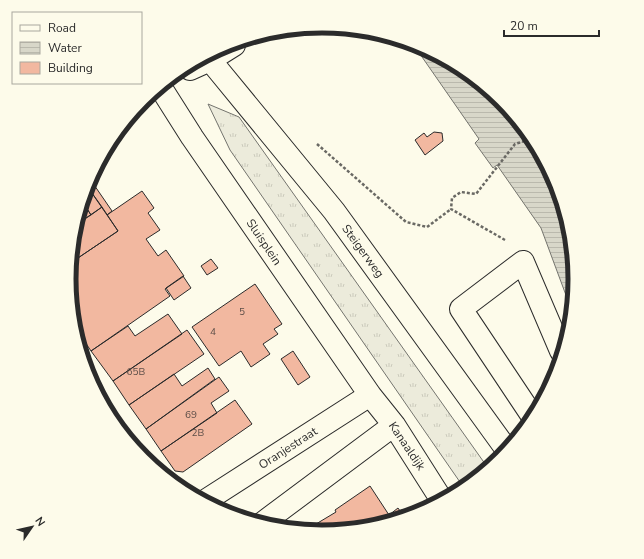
<svg xmlns="http://www.w3.org/2000/svg" width="644" height="559" font-family="'Nunito Sans',sans-serif">
	<style>
		.grass { fill: url(#grass-tufts); stroke: #74746e }
		.water { fill: url(#water-rules); stroke: #74746e }
		.building { fill: #f2b8a0; stroke: #2b2b2b }
		.lines { fill: none; stroke-linecap: round; stroke-linejoin: round }
		.minor-casing { stroke: #2b2b2b; stroke-width: 24 }
		.path { stroke: #6a6964; stroke-width: 2.5; stroke-dasharray: 3 2; stroke-linecap: butt }
		.minor { stroke: #fdfbea; stroke-width: 22 }
		.labels { text-anchor: middle; stroke-width: 3; stroke-linejoin: round; paint-order: stroke }
		.number-label { font-size: 10px; fill: #5d4e48 }
		.street-label { font-size: 12px; fill: #2b2b2b; stroke: #fdfbea }
		.rim { fill: none; stroke: #2b2b2b; stroke-width: 5 }
	</style>
	<defs>
		<pattern id="grass-tufts" width="24" height="20" patternUnits="userSpaceOnUse"><rect width="24" height="20" fill="#ecebdb"/><path d="M3 7l-1-3M5 7V3M7 7l1-3M15 17l-1-3M17 17v-4M19 17l1-3" fill="none" stroke="#cbcabc"/></pattern>
		<pattern id="water-rules" width="6" height="5" patternUnits="userSpaceOnUse"><rect width="6" height="5" fill="#d8d7c9"/><path d="M0 2.5h6" fill="none" stroke="#bab9ad"/></pattern>
	</defs>
	<rect width="100%" height="100%" fill="#fdfbea"/>
	<path class="grass" d="M 208,104 L 239,117 L 488,468 L 462,485 L 230,150 Z"/>
	<path class="water" d="M 413,44 L 419,45 L 501,100 L 556,183 L 575,280 L 570,306 L 541,228 L 497,165 L 493,168 L 475,143 L 479,139 Z"/>
	<path class="building" d="M 434,132 L 442,133 L 443,141 L 425,155 L 415,140 L 424,133 L 427,137 Z
		M 90,179 L 112,211 L 107,215 L 87,186 Z
		M 87,186 L 102,207 L 91,215 L 84,204 Z
		M 142,191 L 154,208 L 148,213 L 160,230 L 146,239 L 158,256 L 166,250 L 184,276 L 165,289 L 170,296 L 91,351 L 79,333 L 69,279 L 72,262 L 118,231 L 107,215 Z
		M 84,204 L 91,215 L 80,222 Z
		M 102,207 L 118,231 L 72,262 L 80,222 Z
		M 211,259 L 218,268 L 207,275 L 201,266 Z
		M 183,276 L 191,288 L 174,300 L 166,288 Z
		M 255,284 L 282,324 L 274,329 L 278,334 L 263,344 L 270,354 L 251,367 L 241,351 L 219,366 L 192,327 Z
		M 168,314 L 182,334 L 113,381 L 91,351 L 128,326 L 135,336 Z
		M 187,330 L 204,354 L 129,405 L 113,381 Z
		M 293,351 L 310,377 L 298,385 L 281,359 Z
		M 208,368 L 215,379 L 146,429 L 129,405 L 174,374 L 182,386 Z
		M 219,377 L 229,391 L 211,403 L 217,413 L 161,451 L 146,429 Z
		M 235,400 L 252,424 L 183,472 L 175,471 L 161,451 Z
		M 370,486 L 389,515 L 398,508 L 404,517 L 322,533 L 306,530 L 336,512 L 335,510 Z"/>
	<g class="lines">
		<defs>
			<path id="minor" d="M 210,60 L 334,211 L 507,450
				M 190,69 L 210,60 L 234,45
				M 161,88 L 192,137 L 370,395 L 394,425 L 441,499
				M 531,414 L 461,309 L 523,262 L 561,351
				M 205,501 L 370,395
				M 264,522 L 394,425"/>
		</defs>
		<use href="#minor" class="minor-casing"/>
		<path class="path" d="M 317,144 L 406,222 L 427,227 L 451,209
			M 505,240 L 451,209 L 452,198 L 461,192 L 476,194 L 515,144 L 528,140"/>
		<use href="#minor" class="minor"/>
	</g>
	<g class="labels">
		<g class="number-label">
			<text x="242" y="315">5</text>
			<text x="213" y="335">4</text>
			<text x="136" y="375">65B</text>
			<text x="191" y="418">69</text>
			<text x="198" y="436">2B</text>
		</g>
		<g class="street-label">
			<text transform="translate(264 242) rotate(56)" y="4">Sluisplein</text>
			<text transform="translate(363 251) rotate(54)" y="4">Steigerweg</text>
			<text transform="translate(407 446) rotate(56)" y="4">Kanaaldijk</text>
			<text transform="translate(288 448) rotate(-33)" y="4">Oranjestraat</text>
		</g>
	</g>
	<path d="M0 0H644V559H0ZM76 279a246 246 0 1 1 492 0a246 246 0 1 1-492 0Z" fill="#fdfbea" fill-rule="evenodd"/>
	<path class="rim" d="M76 279a246 246 0 1 1 492 0a246 246 0 1 1-492 0Z"/>
	<rect x="12" y="12" width="130" height="72" fill="#fdfbea" stroke="#a9a89e"/>
	<rect x="20" y="25" width="20" height="6" fill="#fdfbea" stroke="#a9a89e"/>
	<text x="48" y="32" font-size="12" fill="#2b2b2b">Road</text>
	<rect x="20" y="42" width="20" height="12" fill="url(#water-rules)" stroke="#a9a89e"/>
	<text x="48" y="52" font-size="12" fill="#2b2b2b">Water</text>
	<rect x="20" y="62" width="20" height="12" fill="#f2b8a0" stroke="#a9a89e"/>
	<text x="48" y="72" font-size="12" fill="#2b2b2b">Building</text>
	<g transform="translate(32 527) rotate(56)" stroke="#fdfbea" stroke-width="3" paint-order="stroke">
	<path d="M0-3L7 15L0 10L-7 15Z" fill="#2b2b2b"/>
	<text y="-6" font-size="11" font-weight="bold" text-anchor="middle" fill="#2b2b2b">N</text>
	</g>
	<path d="M504 30v6h95v-6" fill="none" stroke="#2b2b2b" stroke-width="2"/>
	<text x="510" y="30" font-size="12" fill="#2b2b2b" stroke="#fdfbea" stroke-width="3" paint-order="stroke">20 m</text>
</svg>
